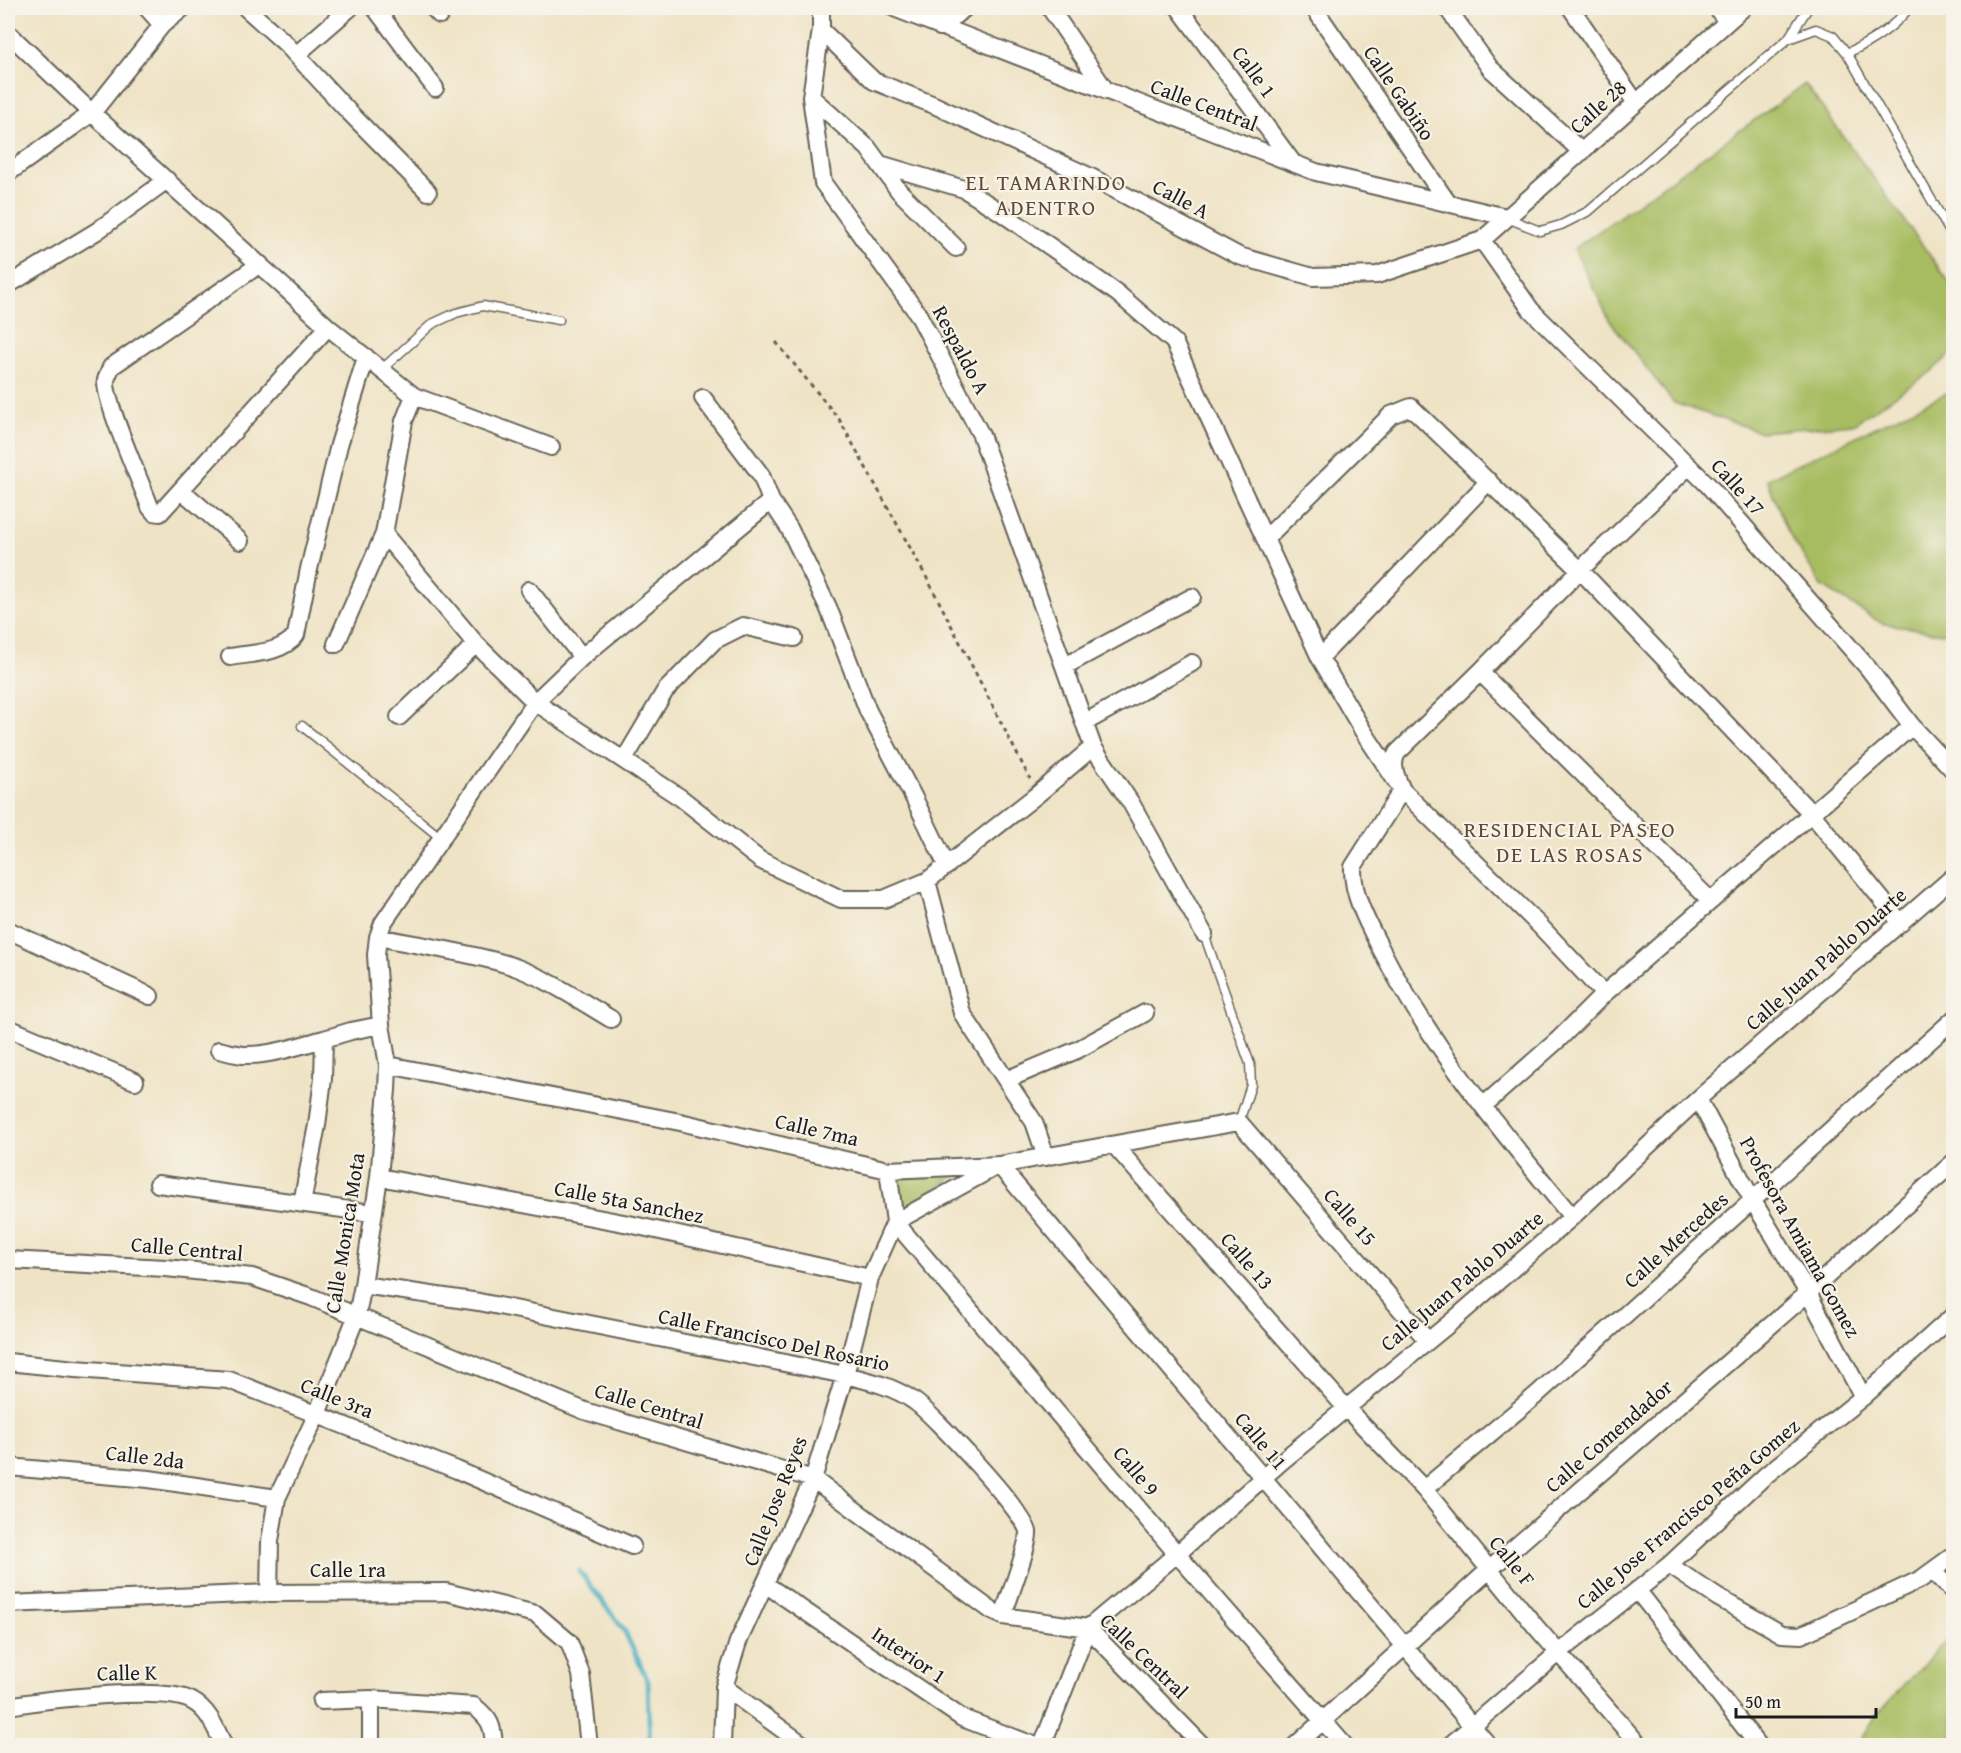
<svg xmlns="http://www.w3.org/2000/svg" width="1961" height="1753" font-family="'Gentium Book Plus',serif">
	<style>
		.green { fill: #a7bc61; stroke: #626c3e; stroke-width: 1.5 }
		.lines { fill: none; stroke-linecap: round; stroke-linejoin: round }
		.stream { stroke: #44afc2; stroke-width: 5 }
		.lane-casing { stroke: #666257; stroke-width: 11 }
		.street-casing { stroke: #666257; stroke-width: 20 }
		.path { stroke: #666257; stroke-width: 3; stroke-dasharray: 4.5 4.5; stroke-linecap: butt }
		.lane { stroke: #fff; stroke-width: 8 }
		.street { stroke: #fff; stroke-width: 16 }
		.labels { text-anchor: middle; stroke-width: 4.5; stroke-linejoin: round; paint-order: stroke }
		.street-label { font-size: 21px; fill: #1c1c1c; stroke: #f7f3e8 }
		.neighbourhood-label { font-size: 22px; letter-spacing: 1.5px; fill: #604a35; stroke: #f7f3e8 }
	</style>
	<rect width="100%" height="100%" fill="#f7f3e8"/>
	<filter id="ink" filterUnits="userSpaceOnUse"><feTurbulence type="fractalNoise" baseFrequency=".0167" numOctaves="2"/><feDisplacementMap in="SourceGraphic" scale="12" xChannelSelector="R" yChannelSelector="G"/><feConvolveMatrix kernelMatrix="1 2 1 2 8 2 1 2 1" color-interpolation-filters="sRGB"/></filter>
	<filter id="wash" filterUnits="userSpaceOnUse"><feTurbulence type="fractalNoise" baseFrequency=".008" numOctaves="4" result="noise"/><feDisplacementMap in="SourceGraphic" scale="24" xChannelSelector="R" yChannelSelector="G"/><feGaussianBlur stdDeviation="1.35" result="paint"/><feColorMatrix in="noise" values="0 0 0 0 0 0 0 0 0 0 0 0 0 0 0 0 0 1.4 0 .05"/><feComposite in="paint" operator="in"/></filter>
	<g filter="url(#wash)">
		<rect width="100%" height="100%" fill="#efe3c5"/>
		<path class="green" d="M 1805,84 L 1953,287 L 1953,352 L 1931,372 L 1853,424 L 1761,432 L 1674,403 L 1610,321 L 1574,249 Z
			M 1953,390 L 1953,632 L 1940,633 L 1881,623 L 1822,586 L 1788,532 L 1767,479 Z
			M 963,1171 L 903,1209 L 898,1177 Z
			M 1953,1633 L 1953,1745 L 1858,1745 L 1877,1714 Z"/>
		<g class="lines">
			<path class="stream" d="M 579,1571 L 624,1630 L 648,1681 L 650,1746"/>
		</g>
	</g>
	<g filter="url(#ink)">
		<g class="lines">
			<defs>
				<path id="lane" d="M 1788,39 L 1808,8
					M 1847,53 C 1872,42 1892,29 1909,8
					M 1507,218 L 1540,231 L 1561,225 L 1589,211 L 1788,39 L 1816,29 L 1833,36 L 1847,53 L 1954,239
					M 381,370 L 432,324 L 456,313 L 483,306 L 559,320
					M 302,726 L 441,838
					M 1204,934 L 1250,1064 L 1251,1085 L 1239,1122"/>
				<path id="street" d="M 147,8 L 162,25
					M 246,8 L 285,43 L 349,112 L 428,192
					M 375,8 L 435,88
					M 433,8 L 440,15
					M 821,8 L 821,30 L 811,97 L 823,183 L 918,314 L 981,435 L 1093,747 L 1131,803 L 1204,934
					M 894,8 L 1316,172 L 1506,217
					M 1050,8 L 1106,91
					M 1179,8 L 1293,163
					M 1314,8 L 1448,203
					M 1447,8 L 1490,68 L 1582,152
					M 1571,8 L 1636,103
					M 1717,8 L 1727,22
					M 940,27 L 965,8
					M 821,30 L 874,81 L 934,105 L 1091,177 L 1239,256 L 1313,277 L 1377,275 L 1482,240 L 1743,8
					M 8,33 L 92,113 L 328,327 L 414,396 L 404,421 L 384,534 L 476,644 L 535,702 L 681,798 L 760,860 L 841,899 L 884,899 L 927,881 L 1038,794 L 1093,747
					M 296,55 L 350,8
					M 811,97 L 868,148 L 899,191 L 956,248
					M 880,164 L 964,189 L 999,211 L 1117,293 L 1174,342 L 1320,658 L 1363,731 L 1402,790 L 1540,926 L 1604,994
					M 8,173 L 92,113 L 162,25 L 183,8
					M 1482,240 L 1531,310 L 1708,485 L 1868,668 L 1912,726 L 1954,771
					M 260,264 L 111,367 C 110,371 107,376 106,380 C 104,401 141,482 150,507 L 154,512 L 160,513 L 328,327
					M 8,285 L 97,231 L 167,180
					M 414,396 L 551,447
					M 181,490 L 240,541
					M 771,501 L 789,528 L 828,607 L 868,711 L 914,798 L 947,866
					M 1265,539 L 1391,415 L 1411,407 L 1580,570 L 1812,814 L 1901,923
					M 336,644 L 384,534
					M 230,657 C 253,653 281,654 296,635 L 309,569 L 339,445 L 366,357
					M 582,657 L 771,501 L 761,475 L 703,398
					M 1320,658 L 1489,481
					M 1065,666 L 1192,597
					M 1480,672 L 1711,901
					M 399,717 L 476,644
					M 1084,723 L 1192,663
					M 624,760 L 665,691 L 715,640 L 743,626 L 794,638
					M 927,881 L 962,1013 L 1006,1080
					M 8,930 L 150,996
					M 378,937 C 421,946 467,952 509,965 C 545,977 579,1000 611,1019
					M 8,1028 L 135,1081
					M 219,1050 C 226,1052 235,1054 243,1055 C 269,1056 298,1046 324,1039
					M 388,1065 L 680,1122 L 888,1170 L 999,1165 L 1239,1122 L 1428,1341
					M 1698,1099 L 1753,1201 L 1808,1293 L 1863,1397
					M 1483,1106 L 1559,1039 L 1604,994 L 1912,726
					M 1114,1145 L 1346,1408 L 1424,1489 L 1536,1627 L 1640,1746
					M 1046,1157 L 1034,1122 L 1006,1080 L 1077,1050 L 1145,1013
					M 379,1177 L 629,1224 L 870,1278
					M 158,1184 L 372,1213
					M 302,1203 L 317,1125 L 323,1079 L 324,1039 L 351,1031 L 381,1025
					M 1572,1217 C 1502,1132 1431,1047 1381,949 C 1368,924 1352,895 1353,867 L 1402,790 C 1397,778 1390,766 1397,753 L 1480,672 L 1580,570 L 1689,466
					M 8,1260 L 166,1268 L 252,1277 L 311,1297 L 585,1411 L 813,1479 L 992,1611 L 1003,1616 L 1088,1628 L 1203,1746
					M 363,1285 L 479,1302 L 845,1375 C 869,1381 893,1386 914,1401 C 932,1413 1027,1515 1028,1532 C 1029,1546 1008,1599 1003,1616
					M 8,1362 L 75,1369 L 229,1380 L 457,1470 L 632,1546
					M 8,1467 L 149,1479 L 277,1498
					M 1424,1489 L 1535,1396 L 1954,1019
					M 1669,1565 L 1717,1597 L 1782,1634 L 1801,1635 L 1921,1579 L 1954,1555
					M 1932,1571 L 1954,1592
					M 765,1584 L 962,1718 L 1036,1746
					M 1637,1590 L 1759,1746
					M 269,1593 L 270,1541 L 277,1498 L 317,1414 L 357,1315 L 363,1285 L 379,1177 L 387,1090 L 388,1065 L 381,1025 L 376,955 L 378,937 L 383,923 L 535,702 L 582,657 L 529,590
					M 8,1604 L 269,1593 L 446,1592 L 536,1614 L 569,1642 L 581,1674 L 589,1746
					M 724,1687 L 805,1746
					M 321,1701 L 371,1699 L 474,1706 C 490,1719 493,1725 494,1746
					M 8,1706 C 43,1700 163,1685 192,1701 C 209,1710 216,1729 224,1746
					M 371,1746 L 371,1699
					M 722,1746 L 724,1687 L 738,1642 L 813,1479 L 845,1375 L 870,1278 L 895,1222 L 888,1170
					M 1042,1746 L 1088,1628 L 1177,1554 L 1282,1461 L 1450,1323 L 1572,1217 L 1698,1099 L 1954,876
					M 1295,1746 L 1490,1569 L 1808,1293 L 1954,1162
					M 1345,1746 L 1177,1554 L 895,1222 L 999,1165 L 1489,1746
					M 1449,1746 L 1558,1653 L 1669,1565 L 1766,1475 L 1863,1397 L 1954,1315"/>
			</defs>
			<use href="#lane" class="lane-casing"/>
			<use href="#street" class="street-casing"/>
			<path class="path" d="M 776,342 L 839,419 L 929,582 L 1030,779"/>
			<use href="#lane" class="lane"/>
			<use href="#street" class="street"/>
		</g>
	</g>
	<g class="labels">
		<g class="street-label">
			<text transform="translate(1254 72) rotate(54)" y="7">Calle 1</text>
			<text transform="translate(1399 93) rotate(56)" y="7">Calle Gabiño</text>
			<text transform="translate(1204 105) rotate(21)" y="7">Calle Central</text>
			<text transform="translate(1598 107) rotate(-42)" y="7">Calle 28</text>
			<text transform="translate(1181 199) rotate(28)" y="7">Calle A</text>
			<text transform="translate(961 350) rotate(62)" y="7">Respaldo A</text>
			<text transform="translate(1738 487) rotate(48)" y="7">Calle 17</text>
			<text transform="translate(1826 959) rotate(-41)" y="7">Calle Juan Pablo Duarte</text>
			<text transform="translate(817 1130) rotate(13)" y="7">Calle 7ma</text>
			<text transform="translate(629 1202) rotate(11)" y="7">Calle 5ta Sanchez</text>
			<text transform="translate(1350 1217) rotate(49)" y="7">Calle 15</text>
			<text transform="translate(345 1233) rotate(-81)" y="7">Calle Monica Mota</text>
			<text transform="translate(1800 1237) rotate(61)" y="7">Profesora Amiama Gomez</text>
			<text transform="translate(1676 1240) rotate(-42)" y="7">Calle Mercedes</text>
			<text transform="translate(187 1249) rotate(5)" y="7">Calle Central</text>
			<text transform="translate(1247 1261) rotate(49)" y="7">Calle 13</text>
			<text transform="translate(1462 1281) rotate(-40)" y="7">Calle Juan Pablo Duarte</text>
			<text transform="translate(774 1340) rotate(12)" y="7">Calle Francisco Del Rosario</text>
			<text transform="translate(337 1398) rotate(22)" y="7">Calle 3ra</text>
			<text transform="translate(649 1406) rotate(17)" y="7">Calle Central</text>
			<text transform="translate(1609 1436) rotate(-41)" y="7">Calle Comendador</text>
			<text transform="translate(1261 1441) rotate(50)" y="7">Calle 11</text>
			<text transform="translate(145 1457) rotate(7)" y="7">Calle 2da</text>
			<text transform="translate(1136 1471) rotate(50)" y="7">Calle 9</text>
			<text transform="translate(775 1501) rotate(-68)" y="7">Calle Jose Reyes</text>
			<text transform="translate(1688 1514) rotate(-40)" y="7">Calle Jose Francisco Peña Gomez</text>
			<text transform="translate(1512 1561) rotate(51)" y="7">Calle F</text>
			<text x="348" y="1577">Calle 1ra</text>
			<text transform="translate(909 1655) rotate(34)" y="7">Interior 1</text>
			<text transform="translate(1144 1656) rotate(44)" y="7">Calle Central</text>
			<text transform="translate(127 1673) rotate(-1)" y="7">Calle K</text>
		</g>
		<g class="neighbourhood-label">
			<text x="1046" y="190">EL TAMARINDO<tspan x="1046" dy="25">ADENTRO</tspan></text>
			<text x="1570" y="837">RESIDENCIAL PASEO<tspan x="1570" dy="25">DE LAS ROSAS</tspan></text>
		</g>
	</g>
	<rect width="1961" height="1753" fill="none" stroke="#f7f3e8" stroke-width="30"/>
	<path d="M1736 1708v9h140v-9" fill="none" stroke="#1c1c1c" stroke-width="3"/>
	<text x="1745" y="1708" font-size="18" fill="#1c1c1c" stroke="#f7f3e8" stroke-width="4.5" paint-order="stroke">50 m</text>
</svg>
